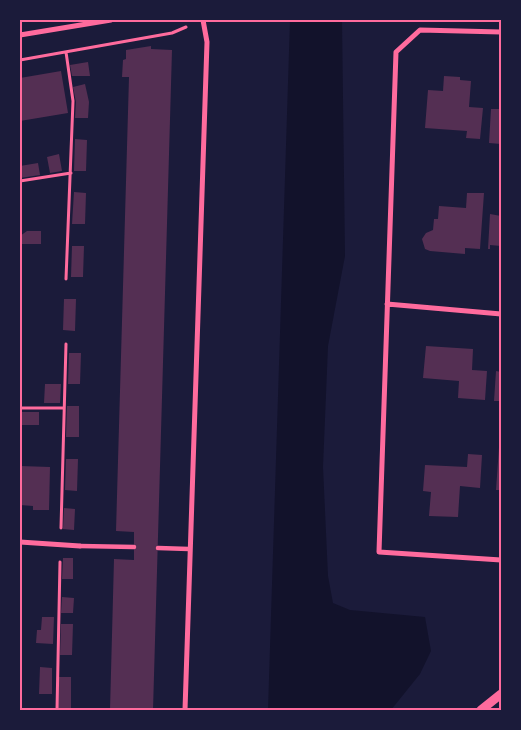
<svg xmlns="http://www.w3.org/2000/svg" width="521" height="730" font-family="Montserrat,sans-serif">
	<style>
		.water { fill: #12122b }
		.building { fill: #542f53 }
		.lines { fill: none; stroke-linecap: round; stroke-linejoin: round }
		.path { stroke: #ff6b9d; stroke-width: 3 }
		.pedestrian { stroke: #ff6b9d; stroke-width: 4.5 }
		.minor { stroke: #ff6b9d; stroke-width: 5 }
		.tertiary { stroke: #ff6b9d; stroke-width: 9 }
		.neatline { fill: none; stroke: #ff6b9d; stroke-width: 2 }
	</style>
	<rect width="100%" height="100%" fill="#1b1b3a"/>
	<path class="water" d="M 290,20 L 342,20 L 345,256 L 328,346 L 323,467 L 328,576 L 333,603 L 350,610 L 425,617 L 431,651 L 420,674 L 391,710 L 268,710 Z"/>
	<path class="building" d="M 151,46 L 151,49 L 172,50 L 153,710 L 110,710 L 114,559 L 134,560 L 134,532 L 116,531 L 129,77 L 122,77 L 123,60 L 126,59 L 126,50 Z
		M 88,62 L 90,76 L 72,76 L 70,65 Z
		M 61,71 L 68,113 L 20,121 L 20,78 Z
		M 444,76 L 460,77 L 460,80 L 471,81 L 469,107 L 483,108 L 480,139 L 466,138 L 467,131 L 425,128 L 428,90 L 443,91 Z
		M 85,84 L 89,102 L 88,118 L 75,118 L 76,102 L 73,87 Z
		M 491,109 L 501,109 L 501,144 L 489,143 Z
		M 75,139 L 87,140 L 86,171 L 74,171 Z
		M 59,154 L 62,171 L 50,173 L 47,157 Z
		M 38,163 L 40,175 L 20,178 L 20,166 Z
		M 74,192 L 86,193 L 85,224 L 72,224 Z
		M 467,193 L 484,193 L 480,249 L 465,248 L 465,254 L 430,251 L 425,249 L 422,239 L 426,233 L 433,230 L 434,219 L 438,219 L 439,206 L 466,208 Z
		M 490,214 L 501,216 L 501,246 L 490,245 L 490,249 L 488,249 Z
		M 27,231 L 41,231 L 41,244 L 20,244 L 20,236 Z
		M 72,246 L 84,246 L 83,277 L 71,277 Z
		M 64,299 L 76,299 L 75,331 L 63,330 Z
		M 426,346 L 473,349 L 472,370 L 487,371 L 485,400 L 458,398 L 459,381 L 423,378 Z
		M 69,353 L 81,353 L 80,384 L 68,384 Z
		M 496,371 L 501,372 L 501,401 L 494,401 Z
		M 45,384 L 61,384 L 60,403 L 44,403 Z
		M 67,406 L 79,406 L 79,437 L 66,437 Z
		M 20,412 L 39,412 L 39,425 L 20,425 Z
		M 499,447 L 501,448 L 501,490 L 496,490 Z
		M 468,454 L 482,455 L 480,488 L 460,486 L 458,517 L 429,516 L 431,492 L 423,491 L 425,465 L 467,467 Z
		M 66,459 L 78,459 L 77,491 L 65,490 Z
		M 20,466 L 50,467 L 49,510 L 33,510 L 33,506 L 20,505 Z
		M 64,508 L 75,509 L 74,530 L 63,529 Z
		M 63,558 L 73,558 L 73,579 L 62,579 Z
		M 62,597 L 74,598 L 73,613 L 61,613 Z
		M 42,617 L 54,617 L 53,644 L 36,643 L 37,630 L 41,630 Z
		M 61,624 L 73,624 L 72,655 L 60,655 Z
		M 40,667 L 52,668 L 52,694 L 39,694 Z
		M 59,677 L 71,677 L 71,708 L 58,708 Z"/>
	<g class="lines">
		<path class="path" d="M 20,60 L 172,33 L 186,27
			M 20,181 L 71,173
			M 66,279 L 73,101 L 66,52
			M 20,408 L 64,408
			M 61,528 L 66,344
			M 57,710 L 60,562"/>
		<path class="pedestrian" d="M 80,546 L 134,547
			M 158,548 L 189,549"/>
		<path class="minor" d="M 501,32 L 420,30 L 396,52 L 379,552 L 501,560
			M 20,35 L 111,20
			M 387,304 L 501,314
			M 20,542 L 80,546
			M 185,710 L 207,42 L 203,20"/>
		<path class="tertiary" d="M 481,710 L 501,694"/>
	</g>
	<rect width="521" height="730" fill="none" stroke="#1b1b3a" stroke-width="42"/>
	<rect x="21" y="21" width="479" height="688" class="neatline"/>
</svg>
